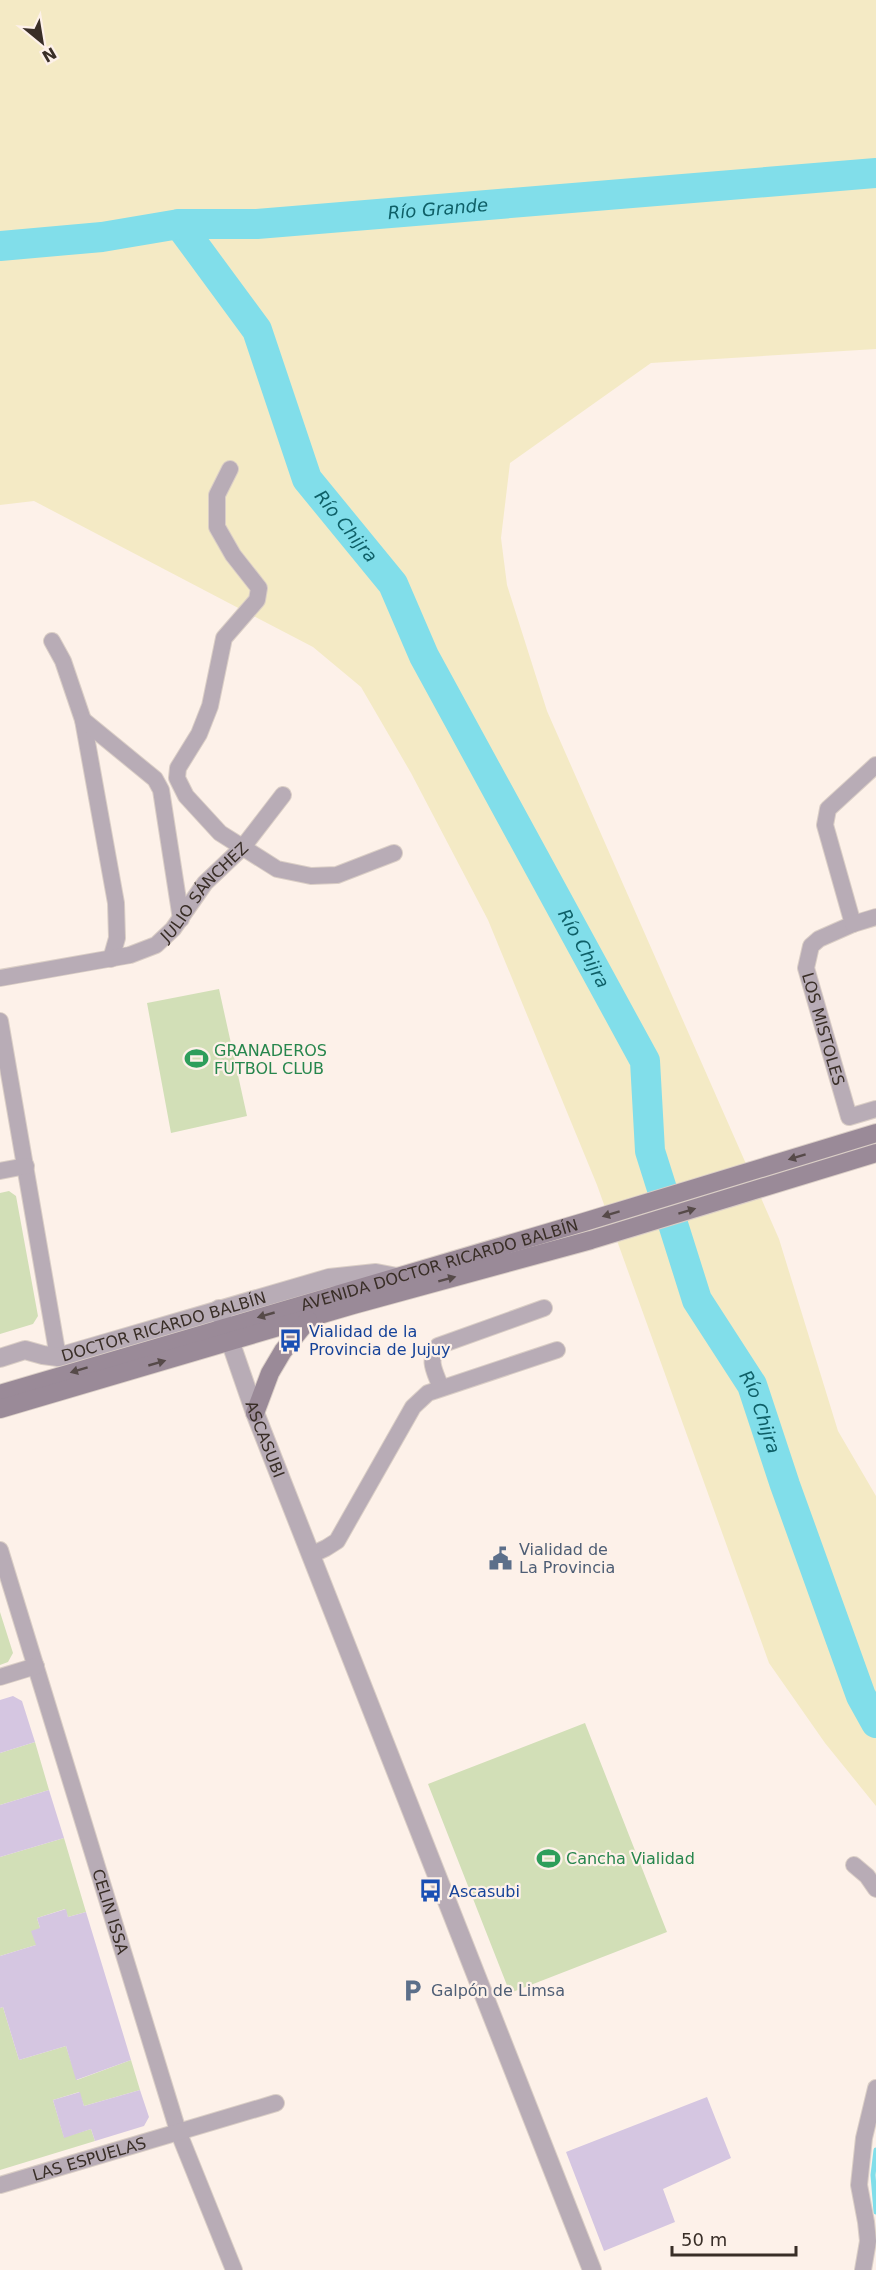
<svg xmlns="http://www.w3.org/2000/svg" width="876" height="2270" font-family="'DejaVu Sans',sans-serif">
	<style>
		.green { fill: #d2dfb7 }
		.sand { fill: #f4eac5 }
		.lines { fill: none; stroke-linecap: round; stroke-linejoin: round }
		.stream { stroke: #81deea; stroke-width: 5 }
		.river { stroke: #81deea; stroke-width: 30 }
		.building { fill: #d5c6e1 }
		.minor-casing { stroke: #dacec6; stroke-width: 18 }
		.tertiary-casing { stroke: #dacec6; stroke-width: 20 }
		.secondary-casing { stroke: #dacec6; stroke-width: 20 }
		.minor { stroke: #b8acb6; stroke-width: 16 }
		.tertiary { stroke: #b8acb6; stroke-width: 18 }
		.secondary { stroke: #9a8a98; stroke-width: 18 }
		.oneway { fill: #564a49 }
		.labels { text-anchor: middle; stroke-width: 4.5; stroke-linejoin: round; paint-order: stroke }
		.street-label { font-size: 16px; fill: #392e27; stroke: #fdf1e9 }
		.leisure-label { font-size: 16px; fill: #27864d; stroke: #fdf1e9; text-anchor: start }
		.transit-label { font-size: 16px; fill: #164399; stroke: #fdf1e9; text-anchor: start }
		.service-label { font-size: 16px; fill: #4e5e75; stroke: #fdf1e9; text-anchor: start }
		.water-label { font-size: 18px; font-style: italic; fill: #0e5f67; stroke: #fdf1e9 }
	</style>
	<rect width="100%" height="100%" fill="#fdf1e9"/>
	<path class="green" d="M 219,989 L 247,1116 L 171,1133 L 147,1003 Z
		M 9,1191 L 16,1196 L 38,1316 L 33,1324 L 0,1334 L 0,1193 Z
		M 0,1612 L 13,1653 L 8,1662 L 0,1665 Z
		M 585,1723 L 667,1932 L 510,1993 L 428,1784 Z
		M 35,1742 L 49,1790 L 0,1805 L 0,1753 Z
		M 64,1838 L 86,1912 L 68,1917 L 65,1909 L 37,1918 L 40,1928 L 36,1945 L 0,1956 L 0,1857 Z
		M 3,2007 L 19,2060 L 66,2046 L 77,2080 L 131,2060 L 140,2090 L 84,2106 L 79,2092 L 53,2100 L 64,2137 L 91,2129 L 95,2141 L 0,2170 L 0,2008 Z"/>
	<path class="sand" d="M 0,0 L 876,0 L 876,349 L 651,363 L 510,463 L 501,538 L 507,585 L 547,711 L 779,1239 L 838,1431 L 876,1496 L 876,1806 L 825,1743 L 769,1663 L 597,1185 L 488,920 L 411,773 L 361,687 L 313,647 L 34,501 L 0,505 Z"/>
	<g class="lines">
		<path class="stream" d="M 876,2150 L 873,2175 L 876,2212"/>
		<g class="river">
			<path id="s1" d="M 179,224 L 257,330 L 307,479 L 393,584 L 424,656 L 645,1061 L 650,1151 L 697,1300 L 752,1385 L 785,1485 L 861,1696 L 876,1723"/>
			<path id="s2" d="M 0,246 L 102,237 L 179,224 L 257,224 L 876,173"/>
		</g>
	</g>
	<path class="building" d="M 13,1696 L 22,1701 L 35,1742 L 0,1753 L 0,1700 Z
		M 49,1790 L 64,1838 L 0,1857 L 0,1805 Z
		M 66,1909 L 68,1917 L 86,1912 L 131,2060 L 76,2080 L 66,2046 L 19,2060 L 3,2007 L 0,2008 L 0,1956 L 36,1945 L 31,1931 L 40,1928 L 37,1918 Z
		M 140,2090 L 149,2117 L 144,2126 L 95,2141 L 91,2129 L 64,2138 L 53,2100 L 80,2092 L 84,2106 Z
		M 707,2097 L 731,2158 L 663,2189 L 675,2222 L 604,2251 L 566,2152 Z"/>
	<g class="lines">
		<defs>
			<g id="minor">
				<path d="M 230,469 L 217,495 L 217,527 L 233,555 L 259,588 L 257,600 L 224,638 L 210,706 L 199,734 L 178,768 L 177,778 L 186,796 L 220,833 L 277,869 L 311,876 L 337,875 L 394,853"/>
				<path d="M 52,641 L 63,661 L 83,720 L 116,903 L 117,938 L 111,959"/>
				<path d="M 83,720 L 155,779 L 161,790 L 181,919"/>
				<path id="s3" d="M 876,765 L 828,809 L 825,825 L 853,924 L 819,939 L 811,946 L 806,968 L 849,1117 L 876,1109"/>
				<path d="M 853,924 L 876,917"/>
				<path id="s4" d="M 0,978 L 130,955 L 156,945 L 173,929 L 205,883 L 243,847 L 283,795"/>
				<path d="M 0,1021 L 58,1357"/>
				<path d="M 0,1171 L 26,1166"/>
				<path d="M 441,1388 C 435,1371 427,1362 438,1346 L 544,1308"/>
				<path id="s5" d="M 0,1550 L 178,2131 L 234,2270"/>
				<path d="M 311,1555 L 326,1548 L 337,1541 L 413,1407 L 428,1393 L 557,1350"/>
				<path d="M 0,1677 L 36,1666"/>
				<path d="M 854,1865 L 867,1876 L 876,1889"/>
				<path id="s6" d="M 0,2185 L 276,2103"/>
				<path d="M 863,2270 L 868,2241 L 866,2222 L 859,2185 L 864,2138 L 876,2088"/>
			</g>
			<g id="tertiary">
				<path id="s7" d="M 219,1309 L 255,1413 L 592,2270"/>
				<path id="s8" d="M 0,1358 L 25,1350 L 43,1355 L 58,1357 L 329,1278 L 376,1273 L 397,1277"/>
			</g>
			<g id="secondary">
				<path id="s9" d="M 0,1394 L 584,1222 L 876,1133"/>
				<path d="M 0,1409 L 353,1305 L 591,1240 L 876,1153"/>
				<path d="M 255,1413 L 270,1373 L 283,1351 L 308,1320"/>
			</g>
		</defs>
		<use href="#minor" class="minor-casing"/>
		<use href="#tertiary" class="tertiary-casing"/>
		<use href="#secondary" class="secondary-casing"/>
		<use href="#minor" class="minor"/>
		<use href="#tertiary" class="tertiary"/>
		<use href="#secondary" class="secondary"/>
	</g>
	<defs><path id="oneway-solid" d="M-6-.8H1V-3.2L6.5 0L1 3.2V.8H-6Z" transform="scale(1.5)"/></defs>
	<g class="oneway">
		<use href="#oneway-solid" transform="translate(797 1157) rotate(163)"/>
		<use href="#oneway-solid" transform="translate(687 1211) rotate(-17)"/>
		<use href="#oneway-solid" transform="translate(611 1214) rotate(163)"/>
		<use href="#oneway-solid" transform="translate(447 1279) rotate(-15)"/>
		<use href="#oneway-solid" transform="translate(266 1315) rotate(164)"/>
		<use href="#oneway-solid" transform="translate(157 1363) rotate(-16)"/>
		<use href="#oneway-solid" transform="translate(79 1370) rotate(163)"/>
	</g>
	<defs>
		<symbol id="stadium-bare" viewBox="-9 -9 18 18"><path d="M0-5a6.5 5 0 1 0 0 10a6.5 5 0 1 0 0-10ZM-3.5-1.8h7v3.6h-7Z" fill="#2e9e5b" stroke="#fdf1e9" stroke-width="2.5" paint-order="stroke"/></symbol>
		<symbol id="bus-bare" viewBox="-9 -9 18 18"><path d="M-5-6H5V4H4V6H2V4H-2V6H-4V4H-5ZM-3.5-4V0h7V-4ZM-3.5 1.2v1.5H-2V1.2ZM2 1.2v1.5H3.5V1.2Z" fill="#1a4fb4" stroke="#fdf1e9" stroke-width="2.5" paint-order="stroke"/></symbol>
		<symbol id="civic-bare" viewBox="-9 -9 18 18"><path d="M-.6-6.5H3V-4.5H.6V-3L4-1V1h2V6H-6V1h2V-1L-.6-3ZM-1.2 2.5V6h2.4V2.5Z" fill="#5c6f8a" stroke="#fdf1e9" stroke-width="2.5" paint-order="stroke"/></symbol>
		<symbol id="parking-bare" viewBox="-9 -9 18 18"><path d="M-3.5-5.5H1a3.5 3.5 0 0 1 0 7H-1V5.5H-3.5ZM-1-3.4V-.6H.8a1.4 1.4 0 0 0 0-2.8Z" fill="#5c6f8a" stroke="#fdf1e9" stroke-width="2.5" paint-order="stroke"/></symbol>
	</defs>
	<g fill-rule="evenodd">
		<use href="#stadium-bare" x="180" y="1042" width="33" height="33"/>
		<use href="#bus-bare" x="274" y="1324" width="33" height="33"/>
		<use href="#civic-bare" x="484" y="1542" width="33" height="33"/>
		<use href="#stadium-bare" x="532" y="1842" width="33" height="33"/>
		<use href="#bus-bare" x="414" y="1874" width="33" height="33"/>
		<use href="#parking-bare" x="396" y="1974" width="33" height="33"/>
	</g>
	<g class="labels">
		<g class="street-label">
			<text dy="6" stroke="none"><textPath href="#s4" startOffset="232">JULIO SÁNCHEZ</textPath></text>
			<text dy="6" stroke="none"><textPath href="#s3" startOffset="318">LOS MISTOLES</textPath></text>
			<text dy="6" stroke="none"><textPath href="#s9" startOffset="458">AVENIDA DOCTOR RICARDO BALBÍN</textPath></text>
			<text dy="6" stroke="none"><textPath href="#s8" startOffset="170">DOCTOR RICARDO BALBÍN</textPath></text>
			<text dy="6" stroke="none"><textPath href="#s7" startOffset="138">ASCASUBI</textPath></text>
			<text dy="6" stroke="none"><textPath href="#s5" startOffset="378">CELIN ISSA</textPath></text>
			<text dy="6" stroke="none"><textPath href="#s6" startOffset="93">LAS ESPUELAS</textPath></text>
		</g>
		<g class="leisure-label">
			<text x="214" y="1056">GRANADEROS<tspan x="214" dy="18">FUTBOL CLUB</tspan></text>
			<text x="566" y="1864">Cancha Vialidad</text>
		</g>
		<g class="transit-label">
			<text x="309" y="1337">Vialidad de la<tspan x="309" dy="18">Provincia de Jujuy</tspan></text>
			<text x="449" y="1897">Ascasubi</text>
		</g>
		<g class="service-label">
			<text x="519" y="1555">Vialidad de<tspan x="519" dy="18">La Provincia</tspan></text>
			<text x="431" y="1996">Galpón de Limsa</text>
		</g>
		<g class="water-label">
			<text dy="6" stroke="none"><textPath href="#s2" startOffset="440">Río Grande</textPath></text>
			<text dy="6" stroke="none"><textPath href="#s1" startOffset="350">Río Chijra</textPath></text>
			<text dy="6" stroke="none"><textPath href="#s1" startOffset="836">Río Chijra</textPath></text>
			<text dy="6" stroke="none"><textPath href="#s1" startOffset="1340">Río Chijra</textPath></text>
		</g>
	</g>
	<g transform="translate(42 42) rotate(150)" stroke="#fdf1e9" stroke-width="4.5" paint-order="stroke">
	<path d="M0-4.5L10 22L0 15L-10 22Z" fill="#392e27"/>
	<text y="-9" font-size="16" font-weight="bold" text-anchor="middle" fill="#392e27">N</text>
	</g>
	<path d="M672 2246v9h124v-9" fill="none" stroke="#392e27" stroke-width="3"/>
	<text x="681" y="2246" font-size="18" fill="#392e27" stroke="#fdf1e9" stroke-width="4.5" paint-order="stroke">50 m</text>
</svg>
